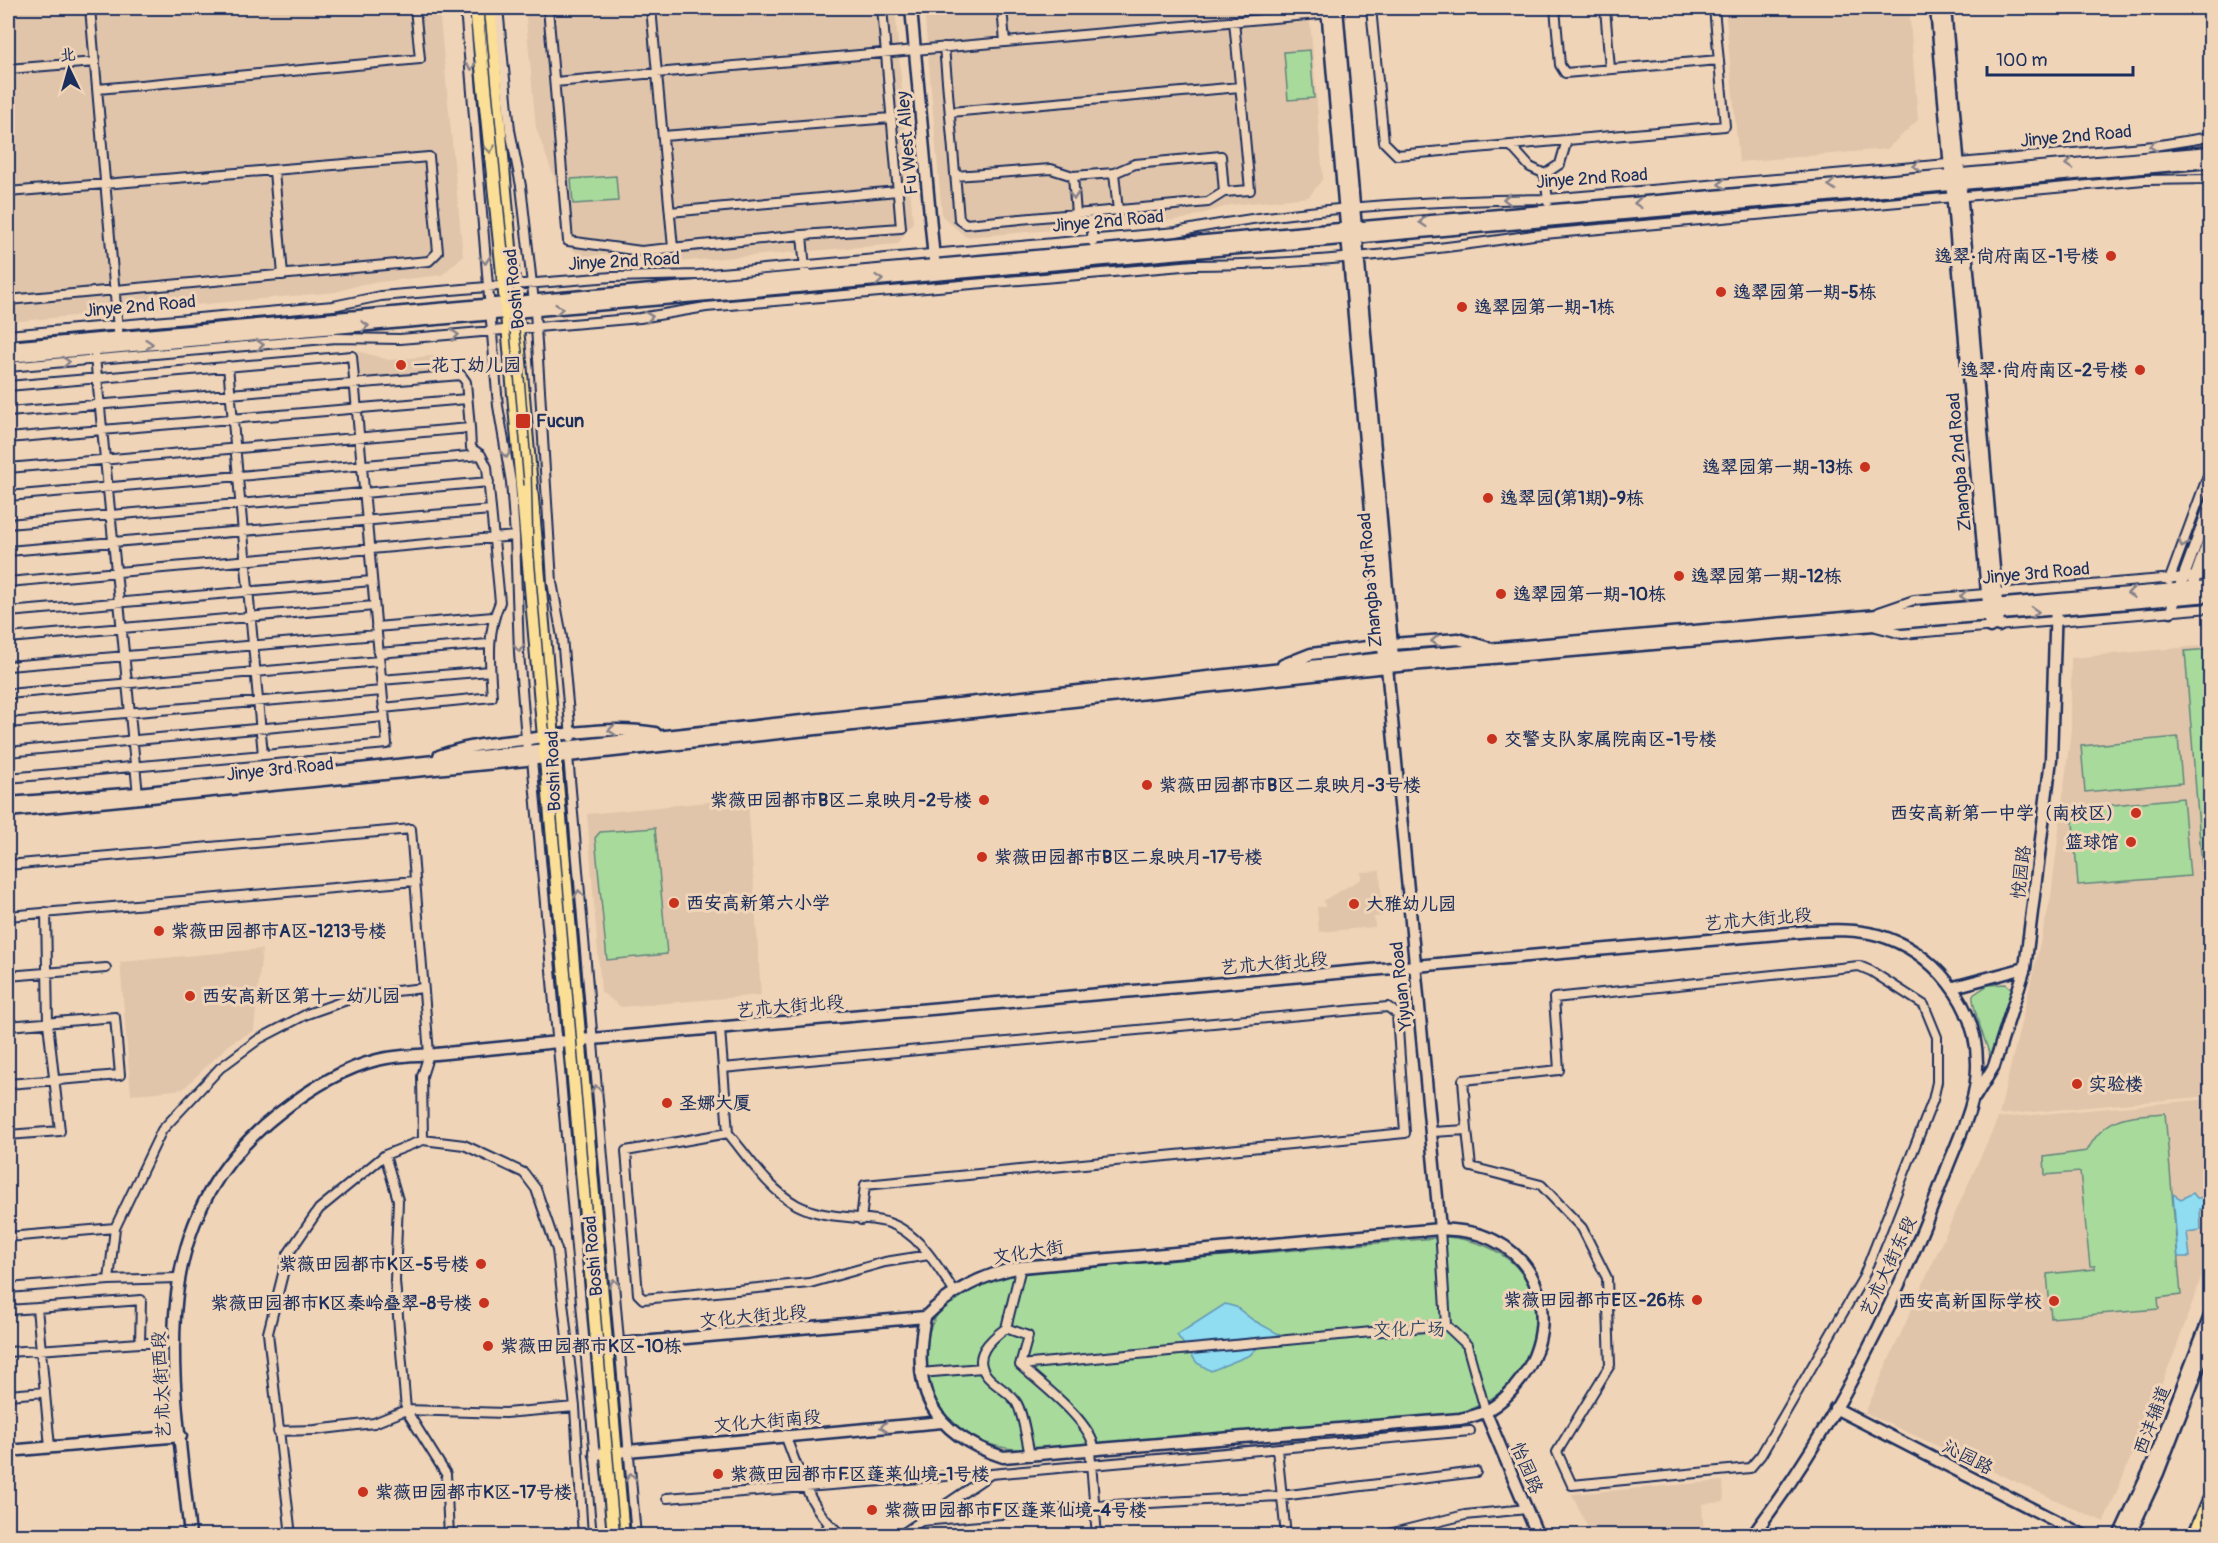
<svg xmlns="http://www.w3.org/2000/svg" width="2218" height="1543" font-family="Pangolin,'LXGW WenKai TC',sans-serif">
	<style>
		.built { fill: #e1c5aa }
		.green { fill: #a8da9b; stroke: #62847c; stroke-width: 1.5 }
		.water { fill: #90dcf1; stroke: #6197b6; stroke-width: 1.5 }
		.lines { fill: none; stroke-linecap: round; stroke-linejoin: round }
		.street-casing { stroke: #1b2f5e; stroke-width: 12 }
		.secondary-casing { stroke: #1b2f5e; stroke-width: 15 }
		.primary-casing { stroke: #1b2f5e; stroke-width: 16 }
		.highway-casing { stroke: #1b2f5e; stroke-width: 20 }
		.street { stroke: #f0d4b7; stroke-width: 8 }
		.secondary { stroke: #f0d4b7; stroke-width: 10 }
		.primary { stroke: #fbdf96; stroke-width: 12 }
		.highway { stroke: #fbdf96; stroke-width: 15 }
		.tram { stroke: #1b2f5e; stroke-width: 1.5 }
		.oneway { stroke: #86828a }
		.oneway2 { stroke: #8b877a }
		.poi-dot { fill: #c8321e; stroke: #f0d4b7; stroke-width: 2 }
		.labels { text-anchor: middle; stroke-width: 6; stroke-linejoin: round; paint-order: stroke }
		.street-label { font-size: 18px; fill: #1b2f5e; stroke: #f0d4b7 }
		.poi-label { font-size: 18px; font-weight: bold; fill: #1b2f5e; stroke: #f0d4b7; text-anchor: start }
		.park-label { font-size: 18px; fill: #304967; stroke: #f0d4b7 }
	</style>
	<rect width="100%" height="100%" fill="#f0d4b7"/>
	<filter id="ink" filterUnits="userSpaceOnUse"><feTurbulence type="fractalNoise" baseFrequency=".0167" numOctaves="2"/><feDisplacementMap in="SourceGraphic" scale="12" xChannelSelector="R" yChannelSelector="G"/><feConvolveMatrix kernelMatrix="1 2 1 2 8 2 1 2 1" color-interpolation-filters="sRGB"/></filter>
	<g filter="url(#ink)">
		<path class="built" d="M 8,8 L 439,8 L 463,256 L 442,275 L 362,284 L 336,292 L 8,322 Z
			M 525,8 L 895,8 L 913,222 L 898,244 L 674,262 L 625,253 L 582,257 L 562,241 L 556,183 L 536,128 Z
			M 924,8 L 1309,8 L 1323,178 L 1309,197 L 1231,205 L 1184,219 L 966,237 L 942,216 Z
			M 1725,8 L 1909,8 L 1918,120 L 1887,149 L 1739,162 Z
			M 358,351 L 389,360 L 442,355 L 443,371 L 361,378 Z
			M 2210,645 L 2210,1096 L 1999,1115 L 2051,897 L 2071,729 L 2071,658 Z
			M 748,798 L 761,995 L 621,1007 L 601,992 L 587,814 Z
			M 1380,871 L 1383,916 L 1374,917 L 1375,927 L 1319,932 L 1317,907 L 1325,907 L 1324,900 L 1361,879 L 1361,872 Z
			M 262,949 L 254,1031 L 232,1042 L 183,1089 L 131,1095 L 120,962 Z
			M 2210,1099 L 2210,1252 L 2176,1349 L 2104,1522 L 1865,1413 L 1998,1118 Z
			M 1723,1481 L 1724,1502 L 1702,1504 L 1704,1535 L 1591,1535 L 1572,1494 Z"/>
		<path class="green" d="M 1310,50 L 1314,98 L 1288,100 L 1284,52 Z
			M 616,176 L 618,201 L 573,204 L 571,179 Z
			M 2210,649 L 2210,904 L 2205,905 L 2185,651 Z
			M 2178,737 L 2182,783 L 2085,792 L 2081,746 Z
			M 2183,798 L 2190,876 L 2078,885 L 2072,809 Z
			M 655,828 L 667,954 L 607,960 L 595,838 L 600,832 Z
			M 2006,984 L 2012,989 L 1990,1056 C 1986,1042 1971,1006 1973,995 L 1988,985 Z
			M 2165,1113 L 2181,1295 L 2158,1298 L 2159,1309 L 2051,1318 L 2047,1274 L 2095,1269 L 2095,1266 L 2090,1266 L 2080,1172 L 2045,1175 L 2044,1157 L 2087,1151 C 2106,1114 2128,1116 2165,1113 Z
			M 1447,1237 C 1570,1248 1564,1390 1450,1415 L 1025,1450 C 968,1447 924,1418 926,1356 C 926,1341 929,1325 939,1313 C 960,1288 994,1278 1024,1273 Z"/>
		<path class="water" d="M 2193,1193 L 2197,1198 L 2210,1197 L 2210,1208 L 2200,1209 L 2201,1230 L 2187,1232 L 2190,1257 L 2178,1257 L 2173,1194 L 2181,1199 Z
			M 1225,1304 L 1236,1307 L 1253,1320 L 1284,1337 L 1278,1344 L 1258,1347 L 1250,1355 L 1211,1371 L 1197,1363 L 1177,1335 Z"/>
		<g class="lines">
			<defs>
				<path id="street" d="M 90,8 L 119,341
					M 465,8 L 498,406 L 511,482 L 515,536 L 519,653 L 527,751 L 532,759 L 602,1536
					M 498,8 L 510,130 L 521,186 L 535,311 L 552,582 L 562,637 L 571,737
					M 548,8 L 568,241 L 641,251 L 802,235 L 806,281
					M 651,8 L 673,248
					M 1002,8 L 1005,42
					M 1371,8 L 1384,142 L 1397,155 L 1725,126 L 1714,8
					M 1555,8 L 1560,65 L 1565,73 L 1719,60
					M 1605,8 L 1610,69
					M 944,47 L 959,219 L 966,224 L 1208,202 L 1224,192 L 1250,190 L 1234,21
					M 8,69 L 95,62
					M 555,82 L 1330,13
					M 98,89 L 420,59 L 415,8
					M 950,112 L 1240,87
					M 663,136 L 891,118
					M 1511,146 L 1530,167 L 1545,174
					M 274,171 L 283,275
					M 1114,173 L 1118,211
					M 1545,174 L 1548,202
					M 1545,174 L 1560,164 L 1567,140
					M 955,176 L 1051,169 L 1073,176 L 1114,173 L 1135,164 L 1221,156 L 1224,192
					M 1073,176 L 1076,214
					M 8,192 L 429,157 L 438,252 L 429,261 L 8,300
					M 670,212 L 897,191
					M 1090,213 L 1093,242
					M 802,235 L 901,228 L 882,8
					M 8,335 L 333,306 L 381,296 L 487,287 L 612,277 L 698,275 L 1176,232 C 1295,208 1427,200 1548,199 L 2154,146 L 2210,137
					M 95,357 L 138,795
					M 228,366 L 263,755
					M 8,367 L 336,338 L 400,339 L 470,333 L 640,318 L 706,307 L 1194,265 C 1307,265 1422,252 1533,235 L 2144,180 L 2210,179
					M 8,386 L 352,356 L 387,744 L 8,778
					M 8,412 L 461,375 L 466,382 L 470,428 L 8,468
					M 8,438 L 467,399
					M 8,496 L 481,455
					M 8,524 L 489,482
					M 8,551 L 491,510
					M 2169,581 L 2210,470
					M 8,582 L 515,536
					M 8,612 L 372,581
					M 1879,612 L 1914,600 L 2210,575
					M 376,627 L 493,617
					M 1876,627 L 1902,634 L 2210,608
					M 8,638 L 374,606
					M 378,653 L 488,644
					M 8,666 L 377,635
					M 381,680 L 490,671
					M 8,694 L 379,661
					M 383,708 L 492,697 C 490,663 486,634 500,602 L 487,467 L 481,455 L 471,448 L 470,428
					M 8,723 L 382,691
					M 569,751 L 568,756 L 636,1536
					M 8,752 L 384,717
					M 8,865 L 411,829 L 429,1054 L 422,1076 L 423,1140
					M 8,916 L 415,881
					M 8,976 L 106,968
					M 8,1026 L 115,1017 L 120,1075 L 8,1084
					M 720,1029 L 723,1068 L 1388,1007 L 1397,1014 L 1405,1133 L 865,1185 L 861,1220
					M 723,1068 L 728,1133 L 626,1151 L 638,1294 L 643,1299 L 810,1283 L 885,1262 L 929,1255
					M 1432,1132 L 1467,1130 L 1471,1167 L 1541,1185 L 1582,1228 L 1607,1278 L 1610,1365 L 1557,1452 L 1572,1485 L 1750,1468 L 1761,1455 L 1863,1278 L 1933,1100 L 1937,1082 L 1937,1037 L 1924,1005 L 1871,971 L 1859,966 L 1554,998 L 1559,1070 L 1463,1080 L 1467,1130
					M 728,1133 C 748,1157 769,1190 797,1205 C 826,1220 856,1215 886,1222 C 918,1231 938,1267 955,1293
					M 8,1135 L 60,1131 L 48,1023 L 46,912
					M 385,1155 L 398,1200 L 395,1281 L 406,1410 L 446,1474 L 449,1536
					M 1440,1229 L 1446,1325 L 1467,1345 L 1486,1413
					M 8,1237 L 115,1228
					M 1021,1267 L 1006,1328 L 1028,1336 L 1020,1365 C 1043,1386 1090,1420 1095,1450
					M 109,1280 L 115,1228 L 162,1130 L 220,1068 L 259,1039 L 307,1014 L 361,995 L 423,988
					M 8,1288 L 109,1280 L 177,1278
					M 8,1310 L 37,1308 L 50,1447
					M 1006,1328 C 991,1339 970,1357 988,1377 C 996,1386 1009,1392 1016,1402 C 1023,1412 1027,1442 1030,1456
					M 140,1343 L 172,1343
					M 8,1352 L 140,1343 L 141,1300 L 37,1308
					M 1020,1365 L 1446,1325
					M 920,1373 L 982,1368
					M 8,1395 L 45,1392
					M 278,1431 L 315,1430 L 374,1423 L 406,1410 L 505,1413 L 575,1407
					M 785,1435 C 799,1471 811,1515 844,1536
					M 1277,1449 L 1286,1536
					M 1090,1451 L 1097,1536
					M 667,1498 L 946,1476
					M 922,1521 L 1095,1506 L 1281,1496 L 1476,1472
					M 291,1536 L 268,1333 L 288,1254 L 319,1209 L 385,1155 L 423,1140 L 464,1145 L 524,1173 L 536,1189 L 557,1250 L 575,1407 L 583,1536
					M 820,1536 L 829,1526
					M 899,1536 L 991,1474 L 1470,1431
					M 1381,1536 L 1465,1515 L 1527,1509"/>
				<path id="secondary" d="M 911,8 L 935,270
					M 1327,8 L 1384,658 L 1387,667 L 1440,1229
					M 1337,8 L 1393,658 L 1391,662
					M 1936,8 L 1990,627
					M 1945,8 L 1999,626
					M 8,347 L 2210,152
					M 8,357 L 2210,162
					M 2190,592 L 2210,536
					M 2171,611 L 2210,505
					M 1283,665 L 1311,654 L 1392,644 L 1458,639 L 1486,647
					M 439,756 C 470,744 497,743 530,739 C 572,733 613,726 655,733
					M 8,803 L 138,793 L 1384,658 L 2210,586
					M 8,811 L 568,756 L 1387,667 L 2210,596
					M 1954,987 L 2025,968
					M 1975,1097 L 1994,1066 L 2025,968 L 2051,759 L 2056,603
					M 1440,1229 C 1454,1230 1467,1230 1481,1235 C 1550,1258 1559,1338 1514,1388 C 1498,1406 1484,1415 1460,1419 L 1003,1457 C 931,1433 910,1390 925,1317 C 952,1290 984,1274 1021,1267 Z
					M 585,1347 L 925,1317
					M 1835,1408 L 2085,1536
					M 1486,1413 L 1538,1536
					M 8,1451 L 181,1436
					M 595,1454 L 942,1422
					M 190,1536 C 175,1380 137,1225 278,1114 C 307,1091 340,1069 377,1060 C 396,1055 416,1055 436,1054 C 477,1050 517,1046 558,1042 L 1811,931 C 1833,930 1856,929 1878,935 C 1934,951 1977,1005 1977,1063 C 1978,1101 1959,1137 1946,1171 C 1898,1299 1835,1427 1752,1536
					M 2119,1536 L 2152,1465 L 2210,1316
					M 2129,1536 L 2158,1473 L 2210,1338"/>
				<path id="primary" d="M 476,8 L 506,303 L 614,1536
					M 489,8 L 623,1536"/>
				<path id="highway" d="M 2196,1536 L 2210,1502"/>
			</defs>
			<use href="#street" class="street-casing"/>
			<use href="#secondary" class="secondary-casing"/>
			<use href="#primary" class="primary-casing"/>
			<use href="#highway" class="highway-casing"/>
			<use href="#street" class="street"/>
			<use href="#secondary" class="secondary"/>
			<use href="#primary" class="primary"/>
			<use href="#highway" class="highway"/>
			<path class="tram" d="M 484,8 L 508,250 L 522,350 L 531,461 L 533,543 L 620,1536
				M 509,321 L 524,485"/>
		</g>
		<defs><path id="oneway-chevron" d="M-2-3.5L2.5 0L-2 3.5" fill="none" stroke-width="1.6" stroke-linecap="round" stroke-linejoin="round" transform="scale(1.5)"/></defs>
		<g class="oneway">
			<use href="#oneway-chevron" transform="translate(471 66) rotate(84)"/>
			<use href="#oneway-chevron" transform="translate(2153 146) rotate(173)"/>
			<use href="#oneway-chevron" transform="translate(2069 164) rotate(175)"/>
			<use href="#oneway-chevron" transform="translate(1917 166) rotate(175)"/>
			<use href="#oneway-chevron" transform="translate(1722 184) rotate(175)"/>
			<use href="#oneway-chevron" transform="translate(1832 185) rotate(175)"/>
			<use href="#oneway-chevron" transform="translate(1074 195) rotate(86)"/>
			<use href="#oneway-chevron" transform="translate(1507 199) rotate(180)"/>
			<use href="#oneway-chevron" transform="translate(1638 203) rotate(175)"/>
			<use href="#oneway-chevron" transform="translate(1423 222) rotate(175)"/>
			<use href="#oneway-chevron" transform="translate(485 260) rotate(85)"/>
			<use href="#oneway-chevron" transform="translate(879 280) rotate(-5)"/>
			<use href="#oneway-chevron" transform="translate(559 309) rotate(-5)"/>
			<use href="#oneway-chevron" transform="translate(649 317) rotate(-9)"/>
			<use href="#oneway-chevron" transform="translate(365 326) rotate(-5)"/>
			<use href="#oneway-chevron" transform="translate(455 335) rotate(-5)"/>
			<use href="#oneway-chevron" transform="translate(149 344) rotate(-5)"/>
			<use href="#oneway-chevron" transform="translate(260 345) rotate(-5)"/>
			<use href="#oneway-chevron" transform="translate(66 362) rotate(-5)"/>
			<use href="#oneway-chevron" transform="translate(506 454) rotate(80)"/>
			<use href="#oneway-chevron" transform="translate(2183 544) rotate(111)"/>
			<use href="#oneway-chevron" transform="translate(2131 593) rotate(175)"/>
			<use href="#oneway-chevron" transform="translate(1964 596) rotate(175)"/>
			<use href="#oneway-chevron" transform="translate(2035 612) rotate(-5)"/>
			<use href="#oneway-chevron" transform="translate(1435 641) rotate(176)"/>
			<use href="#oneway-chevron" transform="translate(519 648) rotate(88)"/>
			<use href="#oneway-chevron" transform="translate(612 730) rotate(175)"/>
			<use href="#oneway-chevron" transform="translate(579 894) rotate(-95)"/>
			<use href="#oneway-chevron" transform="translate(596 1089) rotate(-95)"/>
			<use href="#oneway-chevron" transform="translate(614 1283) rotate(-95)"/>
			<use href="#oneway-chevron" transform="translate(884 1427) rotate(175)"/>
			<use href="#oneway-chevron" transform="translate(631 1477) rotate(-95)"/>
		</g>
		<use class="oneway2" href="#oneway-chevron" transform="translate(490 149) rotate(84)"/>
	</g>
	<g class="poi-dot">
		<circle cx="2111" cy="256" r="6"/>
		<circle cx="1721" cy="292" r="6"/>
		<circle cx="1462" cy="307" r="6"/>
		<circle cx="401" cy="365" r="6"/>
		<circle cx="2140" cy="370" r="6"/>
		<rect x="515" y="413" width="16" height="16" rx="3"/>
		<circle cx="1865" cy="467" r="6"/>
		<circle cx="1488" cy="498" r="6"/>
		<circle cx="1679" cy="576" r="6"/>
		<circle cx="1501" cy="594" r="6"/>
		<circle cx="1492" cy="739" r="6"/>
		<circle cx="1147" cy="785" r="6"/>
		<circle cx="984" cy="800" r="6"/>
		<circle cx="2136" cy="813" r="6"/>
		<circle cx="2131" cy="842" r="6"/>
		<circle cx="982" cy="857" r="6"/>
		<circle cx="674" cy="903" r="6"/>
		<circle cx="1354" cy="904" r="6"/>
		<circle cx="159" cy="931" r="6"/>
		<circle cx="190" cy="996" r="6"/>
		<circle cx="2077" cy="1084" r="6"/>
		<circle cx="667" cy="1103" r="6"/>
		<circle cx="481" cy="1264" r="6"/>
		<circle cx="1697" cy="1300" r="6"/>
		<circle cx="2054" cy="1301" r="6"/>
		<circle cx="484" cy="1303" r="6"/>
		<circle cx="488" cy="1346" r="6"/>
		<circle cx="718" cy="1474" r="6"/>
		<circle cx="363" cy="1492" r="6"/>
		<circle cx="872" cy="1510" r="6"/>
	</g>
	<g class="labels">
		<g class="street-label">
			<text transform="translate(2076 136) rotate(-5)" y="6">Jinye 2nd Road</text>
			<text transform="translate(907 143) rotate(-95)" y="6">Fu West Alley</text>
			<text transform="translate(1592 178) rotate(-4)" y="6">Jinye 2nd Road</text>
			<text transform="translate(1108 221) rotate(-5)" y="6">Jinye 2nd Road</text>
			<text transform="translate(624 261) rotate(-3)" y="6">Jinye 2nd Road</text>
			<text transform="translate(514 289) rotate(-96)" y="6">Boshi Road</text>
			<text transform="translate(140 306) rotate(-5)" y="6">Jinye 2nd Road</text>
			<text transform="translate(1959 462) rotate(-95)" y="6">Zhangba 2nd Road</text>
			<text transform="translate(2036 573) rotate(-5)" y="6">Jinye 3rd Road</text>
			<text transform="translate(1370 580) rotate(-95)" y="6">Zhangba 3rd Road</text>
			<text transform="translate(280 769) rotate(-6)" y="6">Jinye 3rd Road</text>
			<text transform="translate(553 771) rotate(-92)" y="6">Boshi Road</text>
			<text transform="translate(2021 872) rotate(-83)" y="6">悦园路</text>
			<text transform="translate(1758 919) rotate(-5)" y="6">艺术大街北段</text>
			<text transform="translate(1274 963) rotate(-5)" y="6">艺术大街北段</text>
			<text transform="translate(1401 986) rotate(-96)" y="6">Yiyuan Road</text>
			<text transform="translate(790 1006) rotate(-5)" y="6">艺术大街北段</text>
			<text transform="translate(1028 1252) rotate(-9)" y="6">文化大街</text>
			<text transform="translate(593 1256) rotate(-95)" y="6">Boshi Road</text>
			<text transform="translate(1888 1266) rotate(-65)" y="6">艺术大街东段</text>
			<text transform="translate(753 1316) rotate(-5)" y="6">文化大街北段</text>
			<text transform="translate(161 1385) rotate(-93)" y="6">艺术大街西段</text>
			<text transform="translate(2152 1420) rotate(-69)" y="6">西沣辅道</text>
			<text transform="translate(767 1421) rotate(-5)" y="6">文化大街南段</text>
			<text transform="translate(1968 1457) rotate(27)" y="6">沁园路</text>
			<text transform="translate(1527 1468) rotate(67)" y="6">怡园路</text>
		</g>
		<g class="poi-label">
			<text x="2099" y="262" text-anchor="end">逸翠·尚府南区-1号楼</text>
			<text x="1733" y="298">逸翠园第一期-5栋</text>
			<text x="1474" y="313">逸翠园第一期-1栋</text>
			<text x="413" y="371">一花丁幼儿园</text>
			<text x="2128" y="376" text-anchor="end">逸翠·尚府南区-2号楼</text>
			<text x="536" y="427">Fucun</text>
			<text x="1853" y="473" text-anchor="end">逸翠园第一期-13栋</text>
			<text x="1500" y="504">逸翠园(第1期)-9栋</text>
			<text x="1691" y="582">逸翠园第一期-12栋</text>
			<text x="1513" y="600">逸翠园第一期-10栋</text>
			<text x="1504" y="745">交警支队家属院南区-1号楼</text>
			<text x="1159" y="791">紫薇田园都市B区二泉映月-3号楼</text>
			<text x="972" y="806" text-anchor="end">紫薇田园都市B区二泉映月-2号楼</text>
			<text x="2124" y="819" text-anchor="end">西安高新第一中学（南校区）</text>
			<text x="2119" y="848" text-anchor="end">篮球馆</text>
			<text x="994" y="863">紫薇田园都市B区二泉映月-17号楼</text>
			<text x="686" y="909">西安高新第六小学</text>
			<text x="1366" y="910">大雅幼儿园</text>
			<text x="171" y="937">紫薇田园都市A区-1213号楼</text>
			<text x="202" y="1002">西安高新区第十一幼儿园</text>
			<text x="2089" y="1090">实验楼</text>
			<text x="679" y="1109">圣娜大厦</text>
			<text x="469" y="1270" text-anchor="end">紫薇田园都市K区-5号楼</text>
			<text x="1685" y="1306" text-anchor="end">紫薇田园都市E区-26栋</text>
			<text x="2042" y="1307" text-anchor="end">西安高新国际学校</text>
			<text x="472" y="1309" text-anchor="end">紫薇田园都市K区秦岭叠翠-8号楼</text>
			<text x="500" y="1352">紫薇田园都市K区-10栋</text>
			<text x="730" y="1480">紫薇田园都市F区蓬莱仙境-1号楼</text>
			<text x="375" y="1498">紫薇田园都市K区-17号楼</text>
			<text x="884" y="1516">紫薇田园都市F区蓬莱仙境-4号楼</text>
		</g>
		<g class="park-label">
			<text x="1409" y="1335">文化广场</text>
		</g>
	</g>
	<rect width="2218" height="1543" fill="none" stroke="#f0d4b7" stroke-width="30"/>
	<rect x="15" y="15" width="2188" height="1513" fill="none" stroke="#1b2f5e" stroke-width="2" filter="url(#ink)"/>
	<g transform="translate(69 69) rotate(355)" stroke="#f0d4b7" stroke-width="4.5" paint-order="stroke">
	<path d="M0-4.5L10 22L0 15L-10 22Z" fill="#1b2f5e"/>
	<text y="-9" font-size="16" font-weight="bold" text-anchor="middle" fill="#1b2f5e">北</text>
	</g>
	<path d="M1987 66v9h146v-9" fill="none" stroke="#1b2f5e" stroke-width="3"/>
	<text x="1996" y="66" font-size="18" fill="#1b2f5e" stroke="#f0d4b7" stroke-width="4.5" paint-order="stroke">100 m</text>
</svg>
